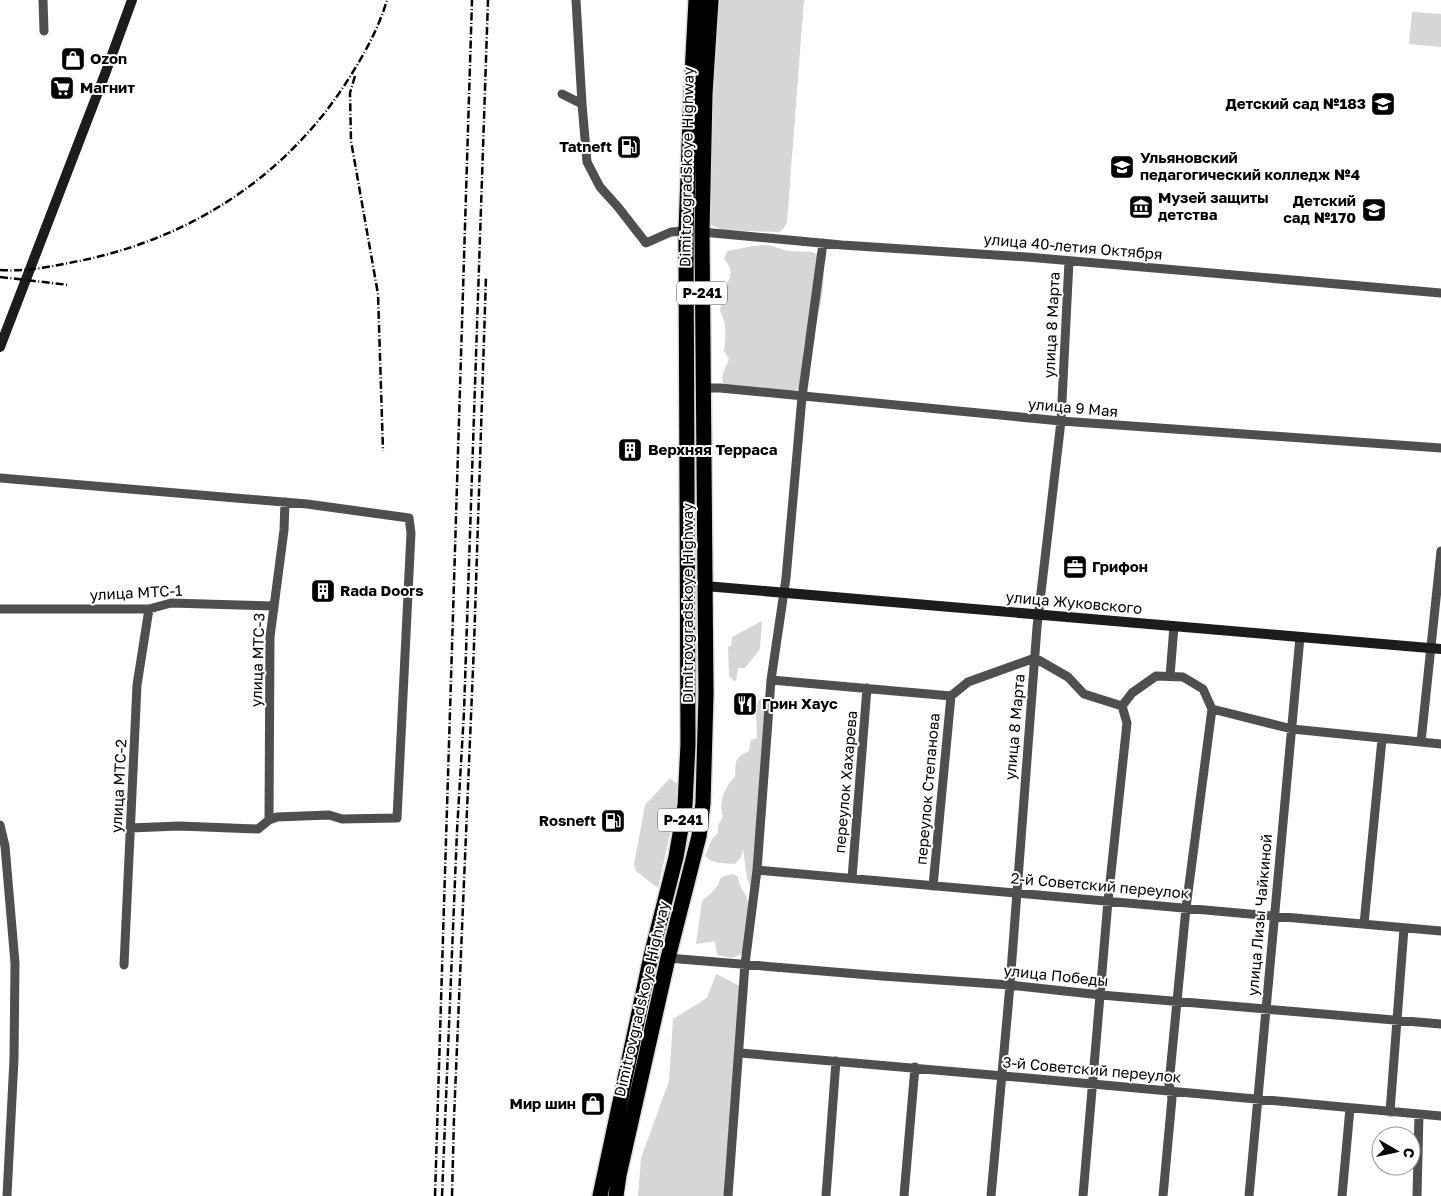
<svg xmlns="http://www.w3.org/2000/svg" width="1441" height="1196" font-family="'Golos Text',sans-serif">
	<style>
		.green { fill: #d6d6d6 }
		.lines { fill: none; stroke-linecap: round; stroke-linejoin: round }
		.highway-casing { stroke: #dbdbdb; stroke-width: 18 }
		.street { stroke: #4f4f4f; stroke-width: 9 }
		.secondary { stroke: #1c1c1c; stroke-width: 10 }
		.highway { stroke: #000; stroke-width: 15 }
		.rail { stroke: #000; stroke-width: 2.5; stroke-dasharray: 8 2.5 1 2.5; stroke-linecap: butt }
		.labels { text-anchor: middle; stroke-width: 4; stroke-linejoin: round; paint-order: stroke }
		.shield { fill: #fff; stroke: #4c4c4c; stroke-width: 1 }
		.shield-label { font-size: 14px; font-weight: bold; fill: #000 }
		.poi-label { font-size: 15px; font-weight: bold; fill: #000; stroke: #fff; text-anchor: start }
		.street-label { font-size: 15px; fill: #000; stroke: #fff }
	</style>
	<rect width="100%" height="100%" fill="#fff"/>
	<path class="green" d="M 718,0 L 804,0 L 787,222 L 784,228 L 779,232 L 722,230 L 710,224 L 707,210 Z
		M 1412,12 L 1441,14 L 1441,47 L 1409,44 Z
		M 768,245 L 788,251 L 812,252 L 821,256 C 826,269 823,300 818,313 C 815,323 809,331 805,341 C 804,346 802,355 804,360 C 806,367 814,372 808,380 C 793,400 778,389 759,387 C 746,386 728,397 722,380 L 723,373 L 729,359 L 724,351 C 726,337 727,323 720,311 C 721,305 721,298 724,291 C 729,278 736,273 724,259 L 727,251 L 753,246 Z
		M 762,621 L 760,649 L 745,668 L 738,668 L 736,681 L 734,681 L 729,676 L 728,647 L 731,646 L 732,637 Z
		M 766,695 L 772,731 L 767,771 L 766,813 L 752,887 L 750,886 L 747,878 L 743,849 L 741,857 L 735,864 C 724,863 714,865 705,856 L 712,839 L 718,833 C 717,822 720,825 723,816 C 718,803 725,786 735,777 C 736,763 733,758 749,751 L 751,740 L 757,738 L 756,711 L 758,701 Z
		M 670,778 L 677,784 L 677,803 L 658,888 L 636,871 L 634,865 L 645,805 Z
		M 733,874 L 738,877 C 738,887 746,892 748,902 C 751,917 747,936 747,951 L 733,958 L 717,955 L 715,941 L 696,944 L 702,901 C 706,897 712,893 715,889 C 724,879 713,878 733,874 Z
		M 716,974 L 740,986 L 732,1196 L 638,1196 L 641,1158 L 669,1081 L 673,1019 L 707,998 Z"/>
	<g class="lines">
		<defs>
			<path id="highway" d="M 600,1196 L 651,956 L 676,857 L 685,805 L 688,744 L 686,231 L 691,94 L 696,0
				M 616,1196 L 619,1175 L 668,958 L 699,836 L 703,803 L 706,694 L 702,232 L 705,94 L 711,0"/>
		</defs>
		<use href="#highway" class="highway-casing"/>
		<path class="street" d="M 43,0 L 44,31
			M 576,0 L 582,104
			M 562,94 L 582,104 L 587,162 L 600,187 L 618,207 L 646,243 L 671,232 L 686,231
			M 702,232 L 842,245 L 1027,257 L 1441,293
			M 703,388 L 720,388 L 1061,421 L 1441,448
			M 0,478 L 307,504 L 409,518 L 411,533 L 397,818 L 342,819 L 329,815 L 277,817 L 269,820 L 258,829 L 179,826 L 130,828
			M 0,609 L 149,609 L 171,603 L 274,606
			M 1170,676 L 1174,626
			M 771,680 L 951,696 L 968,682 L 1035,658 L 1068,677 L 1084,694 L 1122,706 L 1132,693 L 1156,676 L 1183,677 L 1203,689 L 1212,709 L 1292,729 L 1441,744
			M 1421,742 L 1441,551
			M 269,820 L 270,637 L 284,530 L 285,502
			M 0,825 L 5,846 L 15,963 L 14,1059 L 7,1196
			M 757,870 L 1441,931
			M 852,878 L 867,688
			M 933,886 L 951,696
			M 1364,924 L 1382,739
			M 668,958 L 882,976 L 1010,985 L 1101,995 L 1441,1024
			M 124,965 L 137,685 L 149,609
			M 740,1053 C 974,1072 1207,1095 1441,1116
			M 1390,1112 L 1404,928
			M 728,1196 L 745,964 L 757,870 L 771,680 L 786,578 L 802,397 L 823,243
			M 826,1196 L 836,1061
			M 904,1196 L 915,1067
			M 991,1196 L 1010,985 L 1037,627 L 1061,421 L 1069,261
			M 1083,1196 L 1108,901 L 1127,723 L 1122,706
			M 1163,1196 L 1172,1098 L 1169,1084 L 1186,908 L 1212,709
			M 1249,1196 L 1300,637
			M 1342,1196 L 1350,1108
			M 1417,1196 L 1419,1114"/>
		<path class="secondary" d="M 0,347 L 105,74 L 132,0
			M 705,586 L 1441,649"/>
		<use href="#highway" class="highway"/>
		<path class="rail" d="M 355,76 L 350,93 L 351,141 L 378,294 L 383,451
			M 0,270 C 26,272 54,266 79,261 C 193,238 290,174 351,75 C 366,51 379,27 387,0
			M 0,277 L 69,285
			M 435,1196 L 472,0
			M 442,1196 L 457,831 L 464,712 L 488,0
			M 452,1196 L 454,1118 L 474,645 L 486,277"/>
	</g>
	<defs>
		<symbol id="shop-square" viewBox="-11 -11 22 22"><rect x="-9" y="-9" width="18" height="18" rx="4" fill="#000" stroke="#fff"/><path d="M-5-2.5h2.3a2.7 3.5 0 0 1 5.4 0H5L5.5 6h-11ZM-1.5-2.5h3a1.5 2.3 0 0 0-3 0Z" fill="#fff"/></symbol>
		<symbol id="supermarket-square" viewBox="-11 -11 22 22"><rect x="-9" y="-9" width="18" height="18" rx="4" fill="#000" stroke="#fff"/><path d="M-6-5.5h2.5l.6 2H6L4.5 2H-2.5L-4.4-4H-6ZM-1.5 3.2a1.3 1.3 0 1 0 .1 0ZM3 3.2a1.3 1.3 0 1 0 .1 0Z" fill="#fff"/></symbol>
		<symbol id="school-square" viewBox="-11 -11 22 22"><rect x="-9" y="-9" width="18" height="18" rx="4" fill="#000" stroke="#fff"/><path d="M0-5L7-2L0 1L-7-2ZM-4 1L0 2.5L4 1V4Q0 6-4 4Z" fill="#fff"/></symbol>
		<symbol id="fuel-square" viewBox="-11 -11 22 22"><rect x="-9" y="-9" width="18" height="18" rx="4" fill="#000" stroke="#fff"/><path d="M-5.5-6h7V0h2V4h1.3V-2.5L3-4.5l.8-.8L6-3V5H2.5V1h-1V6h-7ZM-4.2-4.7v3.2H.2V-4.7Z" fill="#fff"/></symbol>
		<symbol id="university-square" viewBox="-11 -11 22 22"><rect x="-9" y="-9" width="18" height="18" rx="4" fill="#000" stroke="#fff"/><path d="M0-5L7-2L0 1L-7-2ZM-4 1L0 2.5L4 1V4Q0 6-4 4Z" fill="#fff"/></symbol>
		<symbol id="museum-square" viewBox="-11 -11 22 22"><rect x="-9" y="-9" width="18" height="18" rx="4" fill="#000" stroke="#fff"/><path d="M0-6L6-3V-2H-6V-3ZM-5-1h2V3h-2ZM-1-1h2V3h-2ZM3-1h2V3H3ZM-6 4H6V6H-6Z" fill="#fff"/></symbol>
		<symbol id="building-square" viewBox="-11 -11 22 22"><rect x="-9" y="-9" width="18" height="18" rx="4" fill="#000" stroke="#fff"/><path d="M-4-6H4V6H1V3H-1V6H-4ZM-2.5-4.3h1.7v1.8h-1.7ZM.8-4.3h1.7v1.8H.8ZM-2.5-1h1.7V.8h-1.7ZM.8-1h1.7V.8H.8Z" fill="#fff"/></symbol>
		<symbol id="office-square" viewBox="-11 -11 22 22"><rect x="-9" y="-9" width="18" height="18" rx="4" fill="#000" stroke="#fff"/><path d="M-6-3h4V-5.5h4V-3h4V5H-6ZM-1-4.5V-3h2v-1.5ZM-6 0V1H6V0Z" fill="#fff"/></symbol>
		<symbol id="restaurant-square" viewBox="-11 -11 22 22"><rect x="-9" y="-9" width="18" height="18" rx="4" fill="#000" stroke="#fff"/><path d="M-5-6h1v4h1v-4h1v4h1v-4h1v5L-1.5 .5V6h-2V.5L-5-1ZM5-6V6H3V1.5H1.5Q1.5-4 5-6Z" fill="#fff"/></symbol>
	</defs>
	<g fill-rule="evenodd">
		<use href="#shop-square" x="59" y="45" width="28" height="28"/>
		<use href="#supermarket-square" x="48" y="74" width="28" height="28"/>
		<use href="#school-square" x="1369" y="90" width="28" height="28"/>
		<use href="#fuel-square" x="615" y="133" width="28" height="28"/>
		<use href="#university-square" x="1108" y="153" width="28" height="28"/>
		<use href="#museum-square" x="1127" y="193" width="28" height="28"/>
		<use href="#school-square" x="1360" y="196" width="28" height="28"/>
		<use href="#building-square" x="616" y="436" width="28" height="28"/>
		<use href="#office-square" x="1061" y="553" width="28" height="28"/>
		<use href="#building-square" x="309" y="577" width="28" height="28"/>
		<use href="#restaurant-square" x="731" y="690" width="28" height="28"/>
		<use href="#fuel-square" x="599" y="807" width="28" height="28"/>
		<use href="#shop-square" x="579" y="1090" width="28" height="28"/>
	</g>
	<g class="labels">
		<g class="shield">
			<rect x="677" y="281.5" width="50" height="23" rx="4"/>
			<rect x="658" y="808.5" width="50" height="23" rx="4"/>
		</g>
		<g class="shield-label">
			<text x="702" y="298">Р-241</text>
			<text x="683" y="825">Р-241</text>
		</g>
		<g class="poi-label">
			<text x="90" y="64">Ozon</text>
			<text x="80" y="93">Магнит</text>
			<text x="1366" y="109" text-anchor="end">Детский сад №183</text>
			<text x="612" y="152" text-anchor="end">Tatneft</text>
			<text x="1140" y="163">Ульяновский<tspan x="1140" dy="17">педагогический колледж №4</tspan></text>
			<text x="1158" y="203">Музей защиты<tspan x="1158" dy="17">детства</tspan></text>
			<text x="1356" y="206" text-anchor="end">Детский<tspan x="1356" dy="17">сад №170</tspan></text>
			<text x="648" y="455">Верхняя Терраса</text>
			<text x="1092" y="572">Грифон</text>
			<text x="340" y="596">Rada Doors</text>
			<text x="762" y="709">Грин Хаус</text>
			<text x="596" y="826" text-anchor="end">Rosneft</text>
			<text x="576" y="1109" text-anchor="end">Мир шин</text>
		</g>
		<g class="street-label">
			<text transform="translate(687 167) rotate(-89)" y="5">Dimitrovgradskoye Highway</text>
			<text transform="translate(1073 247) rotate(5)" y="5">улица 40-летия Октября</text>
			<text transform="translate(1052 325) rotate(-87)" y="5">улица 8 Марта</text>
			<text transform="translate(1073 408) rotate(5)" y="5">улица 9 Мая</text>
			<text transform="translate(136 593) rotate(-3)" y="5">улица МТС-1</text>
			<text transform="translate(688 603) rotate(-90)" y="5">Dimitrovgradskoye Highway</text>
			<text transform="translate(1074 603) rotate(5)" y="5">улица Жуковского</text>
			<text transform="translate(258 660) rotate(-88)" y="5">улица МТС-3</text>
			<text transform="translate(1015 727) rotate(-85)" y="5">улица 8 Марта</text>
			<text transform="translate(846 782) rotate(-85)" y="5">переулок Хахарева</text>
			<text transform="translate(119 786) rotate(-87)" y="5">улица МТС-2</text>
			<text transform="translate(928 789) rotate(-85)" y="5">переулок Степанова</text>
			<text transform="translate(1100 886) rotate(5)" y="5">2-й Советский переулок</text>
			<text transform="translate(1260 915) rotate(-85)" y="5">улица Лизы Чайкиной</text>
			<text transform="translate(1056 976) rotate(6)" y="5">улица Победы</text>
			<text transform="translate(642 999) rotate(-77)" y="5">Dimitrovgradskoye Highway</text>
			<text transform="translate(1092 1070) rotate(5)" y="5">3-й Советский переулок</text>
		</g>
	</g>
	<g transform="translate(1396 1151) rotate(99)"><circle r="24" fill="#ffffff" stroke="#999999"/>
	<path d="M0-4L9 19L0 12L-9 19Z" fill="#000000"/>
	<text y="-8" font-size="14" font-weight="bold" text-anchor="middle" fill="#000000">С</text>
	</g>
</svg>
